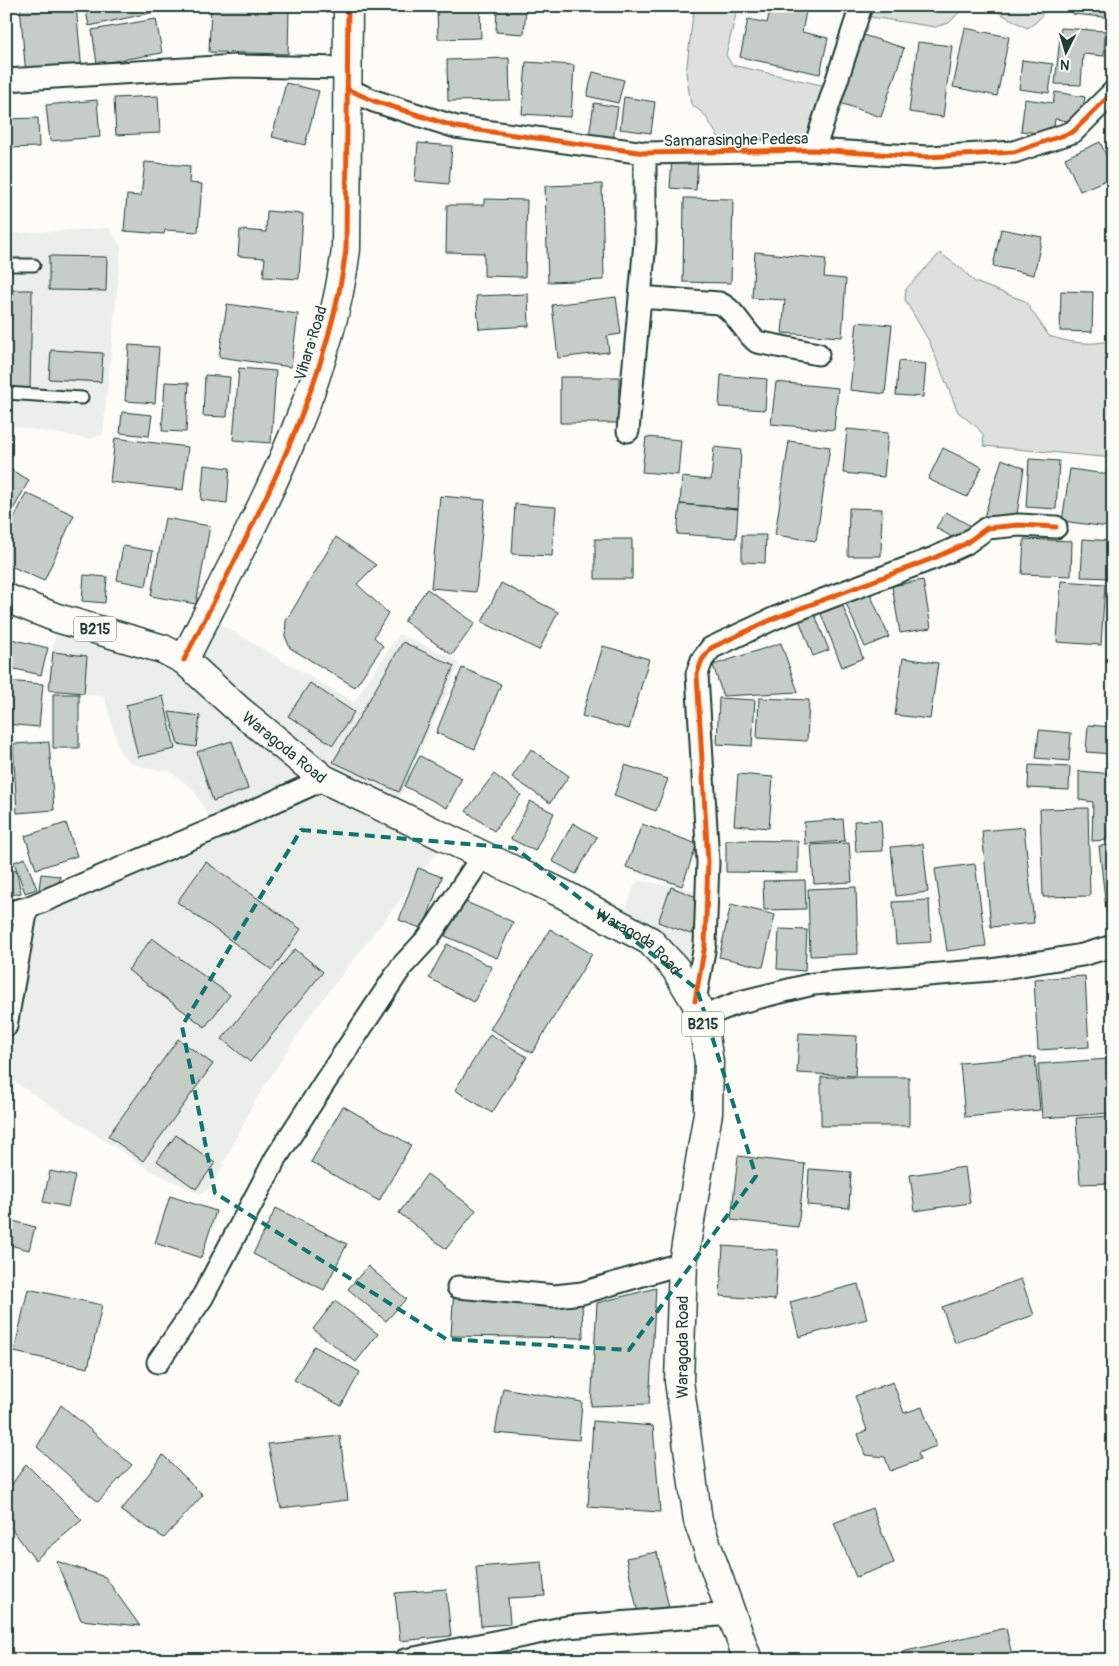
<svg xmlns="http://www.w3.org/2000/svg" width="1119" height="1666" font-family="Pangolin,sans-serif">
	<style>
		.built { fill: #eceee9 }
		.green { fill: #dde0db; stroke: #7e8e88 }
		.building { fill: #c6cdc7; stroke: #1f3d34 }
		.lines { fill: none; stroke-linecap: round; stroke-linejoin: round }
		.service-casing { stroke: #1f3d34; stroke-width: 15 }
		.minor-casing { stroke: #1f3d34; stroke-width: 25 }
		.tertiary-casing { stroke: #1f3d34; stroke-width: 31 }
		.primary-casing { stroke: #1f3d34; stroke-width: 31 }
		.service { stroke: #fdfcf7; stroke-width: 11 }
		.minor { stroke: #fdfcf7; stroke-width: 21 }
		.tertiary { stroke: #fdfcf7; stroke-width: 28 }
		.primary { stroke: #fdfcf7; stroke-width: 28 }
		.cycleway-casing { stroke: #fdfcf7; stroke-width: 8 }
		.cycleway { stroke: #e8590c; stroke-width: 5 }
		.marked { fill: none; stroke: #0f766e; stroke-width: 4; stroke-dasharray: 10 6; stroke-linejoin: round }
		.labels { text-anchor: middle; stroke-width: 4; stroke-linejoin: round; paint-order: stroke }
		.shield { fill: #fdfcf7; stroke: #62766e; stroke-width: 1 }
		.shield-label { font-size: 15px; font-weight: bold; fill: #1f3d34 }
		.street-label { font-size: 16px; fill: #1f3d34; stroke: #fdfcf7 }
	</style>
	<rect width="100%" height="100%" fill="#fdfcf7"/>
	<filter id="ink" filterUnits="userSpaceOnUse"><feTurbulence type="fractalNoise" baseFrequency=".02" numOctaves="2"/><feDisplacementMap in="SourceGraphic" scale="10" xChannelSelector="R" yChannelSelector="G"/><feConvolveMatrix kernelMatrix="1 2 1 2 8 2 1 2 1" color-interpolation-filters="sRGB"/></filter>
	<g filter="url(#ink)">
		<path class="built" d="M 109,228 L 121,248 L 103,434 L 90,439 L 6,425 L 6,234 Z
			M 206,616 L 354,702 L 399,634 L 455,659 L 459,665 L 393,811 L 448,838 L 309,1017 L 254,1102 L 212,1187 L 200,1194 L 150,1170 L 6,1076 L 6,1026 L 27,908 L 215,828 L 194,790 L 170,771 L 147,768 L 131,763 L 120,752 L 104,696 L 47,692 L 57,618 L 184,660 Z
			M 639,881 L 674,886 L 700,893 L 695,1001 L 620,925 L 635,884 Z"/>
		<path class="green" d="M 694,6 L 738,6 L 726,55 L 732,65 L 835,88 L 814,150 L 728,152 L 704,114 L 691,104 L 686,73 Z
			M 861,6 L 1046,6 C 1042,17 1037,23 1027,28 L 994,10 L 964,7 L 949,23 L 935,27 L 858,15 Z
			M 940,253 L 962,269 L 975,282 L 1025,301 L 1049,336 C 1071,343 1091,346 1113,340 L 1113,458 L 984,446 L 983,435 L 978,428 L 958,412 L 929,341 L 905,300 L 906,289 Z"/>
		<path class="building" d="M 20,6 L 76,6 L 82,72 L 26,76 Z
			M 85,6 L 159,6 L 160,11 L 89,26 Z
			M 211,6 L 289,6 L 288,54 L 209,52 Z
			M 497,6 L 526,7 L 524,34 L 496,32 Z
			M 771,6 L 807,6 L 802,32 L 828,38 L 820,74 L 740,57 L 748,19 L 767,23 Z
			M 1074,6 L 1113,6 L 1112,18 L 1073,14 Z
			M 437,8 L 480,8 L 481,38 L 438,39 Z
			M 156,19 L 162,53 L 97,64 L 92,30 Z
			M 965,28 L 1009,37 L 997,96 L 953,87 Z
			M 1061,28 L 1105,31 L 1104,56 L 1083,54 L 1081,85 L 1055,84 Z
			M 860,34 L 904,48 L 881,117 L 837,102 Z
			M 918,42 L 952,46 L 943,117 L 909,112 Z
			M 509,58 L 510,100 L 448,101 L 447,60 Z
			M 1022,60 L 1053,64 L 1049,93 L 1019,89 Z
			M 526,62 L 574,65 L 571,117 L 522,114 Z
			M 593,72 L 624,80 L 618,103 L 587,96 Z
			M 286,83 L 319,91 L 305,145 L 272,137 Z
			M 1055,92 L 1085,97 L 1080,123 L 1055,119 L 1053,135 L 1021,131 L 1025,99 L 1053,103 Z
			M 158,96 L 160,133 L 116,135 L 114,98 Z
			M 624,97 L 655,102 L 651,133 L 620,129 Z
			M 97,100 L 100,137 L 50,141 L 46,105 Z
			M 594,103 L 618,107 L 613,140 L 589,136 Z
			M 38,118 L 39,147 L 6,148 L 6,119 Z
			M 1100,142 L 1113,170 L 1113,177 L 1080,191 L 1065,158 Z
			M 418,143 L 452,146 L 449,184 L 415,181 Z
			M 672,157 L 698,158 L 696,190 L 670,188 Z
			M 145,162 L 190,166 L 189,183 L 202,184 L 198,232 L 165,230 L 164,234 L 124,231 L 127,195 L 141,196 Z
			M 602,184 L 604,280 L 548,282 L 545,186 Z
			M 684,198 L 733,199 L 731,283 L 683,282 Z
			M 484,199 L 527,200 L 525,277 L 484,276 L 484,253 L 446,252 L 447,205 L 484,205 Z
			M 267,211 L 303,214 L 299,279 L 263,277 L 265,258 L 238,256 L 240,230 L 266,232 Z
			M 1001,229 L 1042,237 L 1034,275 L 993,266 Z
			M 755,252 L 826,259 L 824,277 L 846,279 L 842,337 L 782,333 L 785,300 L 752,298 Z
			M 49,256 L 107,257 L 106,291 L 49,290 Z
			M 6,290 L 32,290 L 30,389 L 6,389 Z
			M 1061,291 L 1093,292 L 1092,332 L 1060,331 Z
			M 528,294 L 529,326 L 479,329 L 476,296 Z
			M 616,297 L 621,334 L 607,336 L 609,352 L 558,358 L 552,305 Z
			M 227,304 L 298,314 L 291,367 L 219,357 Z
			M 857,322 L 892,325 L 885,394 L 850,390 Z
			M 129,345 L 159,347 L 155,403 L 125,401 Z
			M 51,350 L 103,353 L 101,382 L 49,379 Z
			M 899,361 L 926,364 L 923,397 L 896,395 Z
			M 239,368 L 276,371 L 271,443 L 233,440 Z
			M 205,375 L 230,377 L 227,417 L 203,416 Z
			M 721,375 L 767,379 L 765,410 L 719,407 Z
			M 560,377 L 619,377 L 619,423 L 560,423 Z
			M 165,382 L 189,383 L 186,432 L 162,431 Z
			M 776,382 L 838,388 L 834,430 L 771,424 Z
			M 122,412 L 152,415 L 149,436 L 120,433 Z
			M 847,429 L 888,433 L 884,477 L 843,473 Z
			M 646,437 L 681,440 L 678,475 L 642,472 Z
			M 115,438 L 188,447 L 183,490 L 110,482 Z
			M 789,441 L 830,447 L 816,541 L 775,535 Z
			M 714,447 L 741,450 L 738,509 L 680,504 L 682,477 L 711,480 Z
			M 943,448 L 982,467 L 967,497 L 928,479 Z
			M 1002,459 L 1024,468 L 1016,521 L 983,520 Z
			M 1029,459 L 1059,461 L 1056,509 L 1026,507 Z
			M 204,465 L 230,468 L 227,503 L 201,500 Z
			M 6,467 L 29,480 L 6,523 Z
			M 1070,469 L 1113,475 L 1108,527 L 1062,521 Z
			M 26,493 L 74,515 L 44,581 L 6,564 L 6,536 Z
			M 440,496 L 485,500 L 476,592 L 431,588 Z
			M 515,504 L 556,507 L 552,556 L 512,554 Z
			M 680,504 L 738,509 L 736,538 L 677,534 Z
			M 849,508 L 882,509 L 881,556 L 848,556 Z
			M 946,512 L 969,525 L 959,541 L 936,528 Z
			M 165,518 L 210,526 L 196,604 L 151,596 Z
			M 742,535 L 766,535 L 765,563 L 742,562 Z
			M 336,537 L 376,565 L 357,584 L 388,613 L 374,637 L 383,646 L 355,687 L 290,648 L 285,636 L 286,621 Z
			M 595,539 L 632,539 L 632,579 L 595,579 Z
			M 1024,539 L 1072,541 L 1071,576 L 1022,574 Z
			M 1083,539 L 1113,541 L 1113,578 L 1081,577 Z
			M 123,546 L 153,551 L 146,586 L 117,580 Z
			M 84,575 L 107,577 L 105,603 L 82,601 Z
			M 923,580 L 931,628 L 900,633 L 892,586 Z
			M 1061,581 L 1105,584 L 1101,645 L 1057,642 Z
			M 501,583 L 558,612 L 539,650 L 482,622 Z
			M 427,589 L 475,623 L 452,655 L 404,621 Z
			M 868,589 L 889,637 L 865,647 L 844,599 Z
			M 841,601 L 863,658 L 842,667 L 819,609 Z
			M 813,610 L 829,650 L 813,656 L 798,617 Z
			M 7,638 L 48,648 L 41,675 L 6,667 Z
			M 403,642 L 454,666 L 399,792 L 333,762 Z
			M 781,643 L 798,692 L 723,696 L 713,665 Z
			M 603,646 L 649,659 L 629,729 L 582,716 Z
			M 53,652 L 87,656 L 84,693 L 49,690 Z
			M 903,658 L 938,663 L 930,719 L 895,715 Z
			M 462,668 L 501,684 L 475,749 L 436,733 Z
			M 6,681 L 43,684 L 39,727 L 6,724 Z
			M 310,683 L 354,712 L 333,745 L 288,716 Z
			M 53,694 L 79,694 L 79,748 L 53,748 Z
			M 163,696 L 175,749 L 138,757 L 126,705 Z
			M 719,698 L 755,700 L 752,746 L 717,744 Z
			M 759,698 L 809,700 L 807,741 L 757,738 Z
			M 169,712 L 200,716 L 196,747 L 178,744 Z
			M 1088,725 L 1113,727 L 1113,754 L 1086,752 Z
			M 1039,730 L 1071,733 L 1069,761 L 1036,758 Z
			M 232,741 L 248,789 L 213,801 L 197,752 Z
			M 49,742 L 54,810 L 17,813 L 13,744 Z
			M 531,749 L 569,776 L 550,803 L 512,777 Z
			M 420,756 L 462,778 L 447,808 L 404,786 Z
			M 625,765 L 668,779 L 656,811 L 614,796 Z
			M 1029,765 L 1070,767 L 1069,790 L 1028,788 Z
			M 1079,771 L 1113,774 L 1107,840 L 1092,841 L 1093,802 L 1079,800 Z
			M 494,774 L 521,795 L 494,831 L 466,811 Z
			M 738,774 L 773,777 L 769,828 L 734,825 Z
			M 530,801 L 554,813 L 535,851 L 511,839 Z
			M 1088,808 L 1090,896 L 1043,897 L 1040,809 Z
			M 843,819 L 845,841 L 805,844 L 804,822 Z
			M 881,820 L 883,851 L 856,852 L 854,821 Z
			M 66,823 L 77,856 L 36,869 L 25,836 Z
			M 573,823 L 597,837 L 576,874 L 552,861 Z
			M 642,824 L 697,844 L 682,886 L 626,867 Z
			M 1024,827 L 1034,923 L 991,927 L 982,831 Z
			M 726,840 L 798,841 L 798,873 L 726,872 Z
			M 849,843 L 852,882 L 814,884 L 811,845 Z
			M 923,844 L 928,892 L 896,896 L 891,847 Z
			M 1113,845 L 1113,916 L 1107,917 L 1099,846 Z
			M 25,858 L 37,889 L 25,893 L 14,862 Z
			M 206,862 L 301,929 L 272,970 L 177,902 Z
			M 975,864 L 986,946 L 947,951 L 935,869 Z
			M 418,868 L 442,877 L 423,929 L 399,920 Z
			M 16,870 L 21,893 L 6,896 L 6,872 Z
			M 41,874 L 60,876 L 58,891 L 39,889 Z
			M 805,880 L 806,909 L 764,910 L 763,881 Z
			M 671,887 L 704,900 L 691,934 L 658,922 Z
			M 856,887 L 858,954 L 810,956 L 808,889 Z
			M 461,900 L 513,922 L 497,958 L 445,936 Z
			M 929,900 L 931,942 L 896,944 L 893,902 Z
			M 731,904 L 775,915 L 763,967 L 719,957 Z
			M 15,923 L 6,992 L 6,925 Z
			M 550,929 L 592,954 L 532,1053 L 490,1029 Z
			M 779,929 L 807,930 L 805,971 L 777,969 Z
			M 152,938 L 230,995 L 205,1027 L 128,970 Z
			M 447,944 L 492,967 L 474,1002 L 429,978 Z
			M 295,949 L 323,972 L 250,1062 L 222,1039 Z
			M 1085,976 L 1089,1047 L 1038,1050 L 1034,979 Z
			M 799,1033 L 857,1036 L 855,1076 L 797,1073 Z
			M 490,1034 L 527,1057 L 492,1113 L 455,1090 Z
			M 178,1039 L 213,1064 L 143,1161 L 108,1136 Z
			M 1035,1057 L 1040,1110 L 965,1117 L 960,1063 Z
			M 1108,1059 L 1112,1113 L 1042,1118 L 1038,1064 Z
			M 821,1077 L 909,1077 L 909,1126 L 821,1126 Z
			M 343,1106 L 411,1145 L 379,1201 L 311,1162 Z
			M 1113,1116 L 1113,1183 L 1080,1184 L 1076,1118 Z
			M 176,1135 L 215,1163 L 196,1189 L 157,1161 Z
			M 738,1156 L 805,1164 L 798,1227 L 731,1220 Z
			M 965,1167 L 970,1203 L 915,1211 L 910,1175 Z
			M 809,1169 L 851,1172 L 849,1208 L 807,1205 Z
			M 50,1171 L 75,1176 L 68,1207 L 43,1202 Z
			M 427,1174 L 476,1210 L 446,1249 L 399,1213 Z
			M 170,1196 L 216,1211 L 201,1258 L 155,1243 Z
			M 276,1208 L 347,1244 L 324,1290 L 253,1254 Z
			M 6,1219 L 35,1227 L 29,1250 L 6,1244 Z
			M 723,1246 L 778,1250 L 775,1300 L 720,1296 Z
			M 368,1266 L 406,1299 L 386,1321 L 348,1289 Z
			M 1021,1279 L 1034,1315 L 955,1343 L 942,1307 Z
			M 858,1284 L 867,1319 L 799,1337 L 790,1302 Z
			M 454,1287 L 582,1298 L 583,1338 L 451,1336 Z
			M 656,1288 L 649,1404 L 591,1406 L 597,1303 Z
			M 28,1289 L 102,1305 L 88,1368 L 14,1352 Z
			M 335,1301 L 378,1334 L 356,1362 L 313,1329 Z
			M 314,1346 L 360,1372 L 341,1406 L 294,1380 Z
			M 893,1382 L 904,1413 L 922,1407 L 936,1446 L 918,1453 L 920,1460 L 890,1471 L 885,1457 L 865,1455 L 858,1434 L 867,1430 L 855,1396 Z
			M 503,1388 L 582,1402 L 579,1440 L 495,1433 Z
			M 61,1405 L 132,1465 L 98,1502 L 37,1447 Z
			M 593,1421 L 653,1426 L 660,1512 L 588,1507 Z
			M 340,1436 L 348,1500 L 281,1508 L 268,1444 Z
			M 163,1455 L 203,1495 L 164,1538 L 121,1511 Z
			M 26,1464 L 82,1520 L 35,1560 L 6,1521 L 6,1493 Z
			M 872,1508 L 894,1563 L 856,1577 L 834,1523 Z
			M 657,1552 L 669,1608 L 638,1614 L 626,1558 Z
			M 56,1561 L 105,1577 L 140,1626 L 81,1620 Z
			M 542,1562 L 545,1596 L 508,1598 L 510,1624 L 481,1626 L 476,1567 Z
			M 446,1589 L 451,1636 L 400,1641 L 395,1593 Z
			M 1006,1628 L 1013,1660 L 904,1660 L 902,1652 Z
			M 173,1655 L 176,1660 L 166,1660 Z"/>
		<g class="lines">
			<defs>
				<path id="service" d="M 6,265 L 34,265
					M 6,393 L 82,398"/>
				<path id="minor" d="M 6,80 L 234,66 L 348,68
					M 347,89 L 374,101 L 456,127 L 645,153 L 814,150 L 928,157 L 1014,152 L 1073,132 L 1113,92
					M 814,150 L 861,6
					M 640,297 L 719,303 C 735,309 743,331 757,342 L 818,354
					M 628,431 L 645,242 L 645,153
					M 6,913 L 27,908 L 216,828 L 324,779
					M 695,1001 L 705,945 L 708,862 L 697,674 L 702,660 L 711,648 L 775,618 L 934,558 L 965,544 L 987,528 L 1019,525 L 1056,527
					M 702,1017 L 740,1002 L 813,984 L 991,970 L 1082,955 L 1113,946
					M 6,1026 L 27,908
					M 458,1287 L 555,1296 L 582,1293 L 683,1263
					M 158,1362 L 202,1298 L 276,1158 L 323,1085 L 402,966 L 428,938 L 483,855
					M 405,1660 L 567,1627 L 732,1614"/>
				<path id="tertiary" d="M 184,660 C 248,533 329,392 346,249 L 348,6"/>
				<g id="primary">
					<path id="s1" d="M 6,598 L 57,618 L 163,649 L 184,660 L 239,710 L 324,779 L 563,894 L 650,941 L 675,968 L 695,1001 L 702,1017 L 709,1062 L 708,1113 L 683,1263 L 679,1381 L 698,1521 L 748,1660"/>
				</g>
			</defs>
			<use href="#service" class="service-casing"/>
			<use href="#minor" class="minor-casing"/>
			<use href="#tertiary" class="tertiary-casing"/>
			<use href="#primary" class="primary-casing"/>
			<use href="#service" class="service"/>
			<use href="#minor" class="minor"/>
			<use href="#tertiary" class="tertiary"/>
			<use href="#primary" class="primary"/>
			<defs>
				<path id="cycleway" d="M 347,89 L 374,101 L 456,127 L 645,153 L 814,150 L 928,157 L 1014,152 L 1073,132 L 1113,92
					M 184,660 C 248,533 329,392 346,249 L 348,6
					M 695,1001 L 705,945 L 708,862 L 697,674 L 702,660 L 711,648 L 775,618 L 934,558 L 965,544 L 987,528 L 1019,525 L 1056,527"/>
			</defs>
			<use href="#cycleway" class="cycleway-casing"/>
			<use href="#cycleway" class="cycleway"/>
		</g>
	</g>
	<path class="marked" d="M 301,830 L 515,848 L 697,989 L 756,1176 L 629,1350 L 446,1339 L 215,1193 L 182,1026 Z"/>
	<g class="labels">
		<g class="shield">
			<rect x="74" y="616.5" width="42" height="25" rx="4"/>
			<rect x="682" y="1011.5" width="42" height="25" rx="4"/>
		</g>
		<g class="shield-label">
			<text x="95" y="634">B215</text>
			<text x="703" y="1029">B215</text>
		</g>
		<g class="street-label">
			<text transform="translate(736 139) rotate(-1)" y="6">Samarasinghe Pedesa</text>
			<text transform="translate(310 343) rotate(-73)" y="6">Vihara Road</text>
			<text dy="6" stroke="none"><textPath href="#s1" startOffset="322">Waragoda Road</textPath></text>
			<text dy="6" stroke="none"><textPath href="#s1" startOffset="728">Waragoda Road</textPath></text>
			<text transform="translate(682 1347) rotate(-90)" y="6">Waragoda Road</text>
		</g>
	</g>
	<rect width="1119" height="1666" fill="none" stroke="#fdfcf7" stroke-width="25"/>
	<rect x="12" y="12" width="1094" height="1641" fill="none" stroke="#1f3d34" stroke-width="2" filter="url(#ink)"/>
	<g transform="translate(1066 52) rotate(185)" stroke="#fdfcf7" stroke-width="4" paint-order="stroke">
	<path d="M0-4L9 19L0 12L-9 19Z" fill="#1f3d34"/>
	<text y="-8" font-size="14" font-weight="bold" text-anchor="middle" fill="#1f3d34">N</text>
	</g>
</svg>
